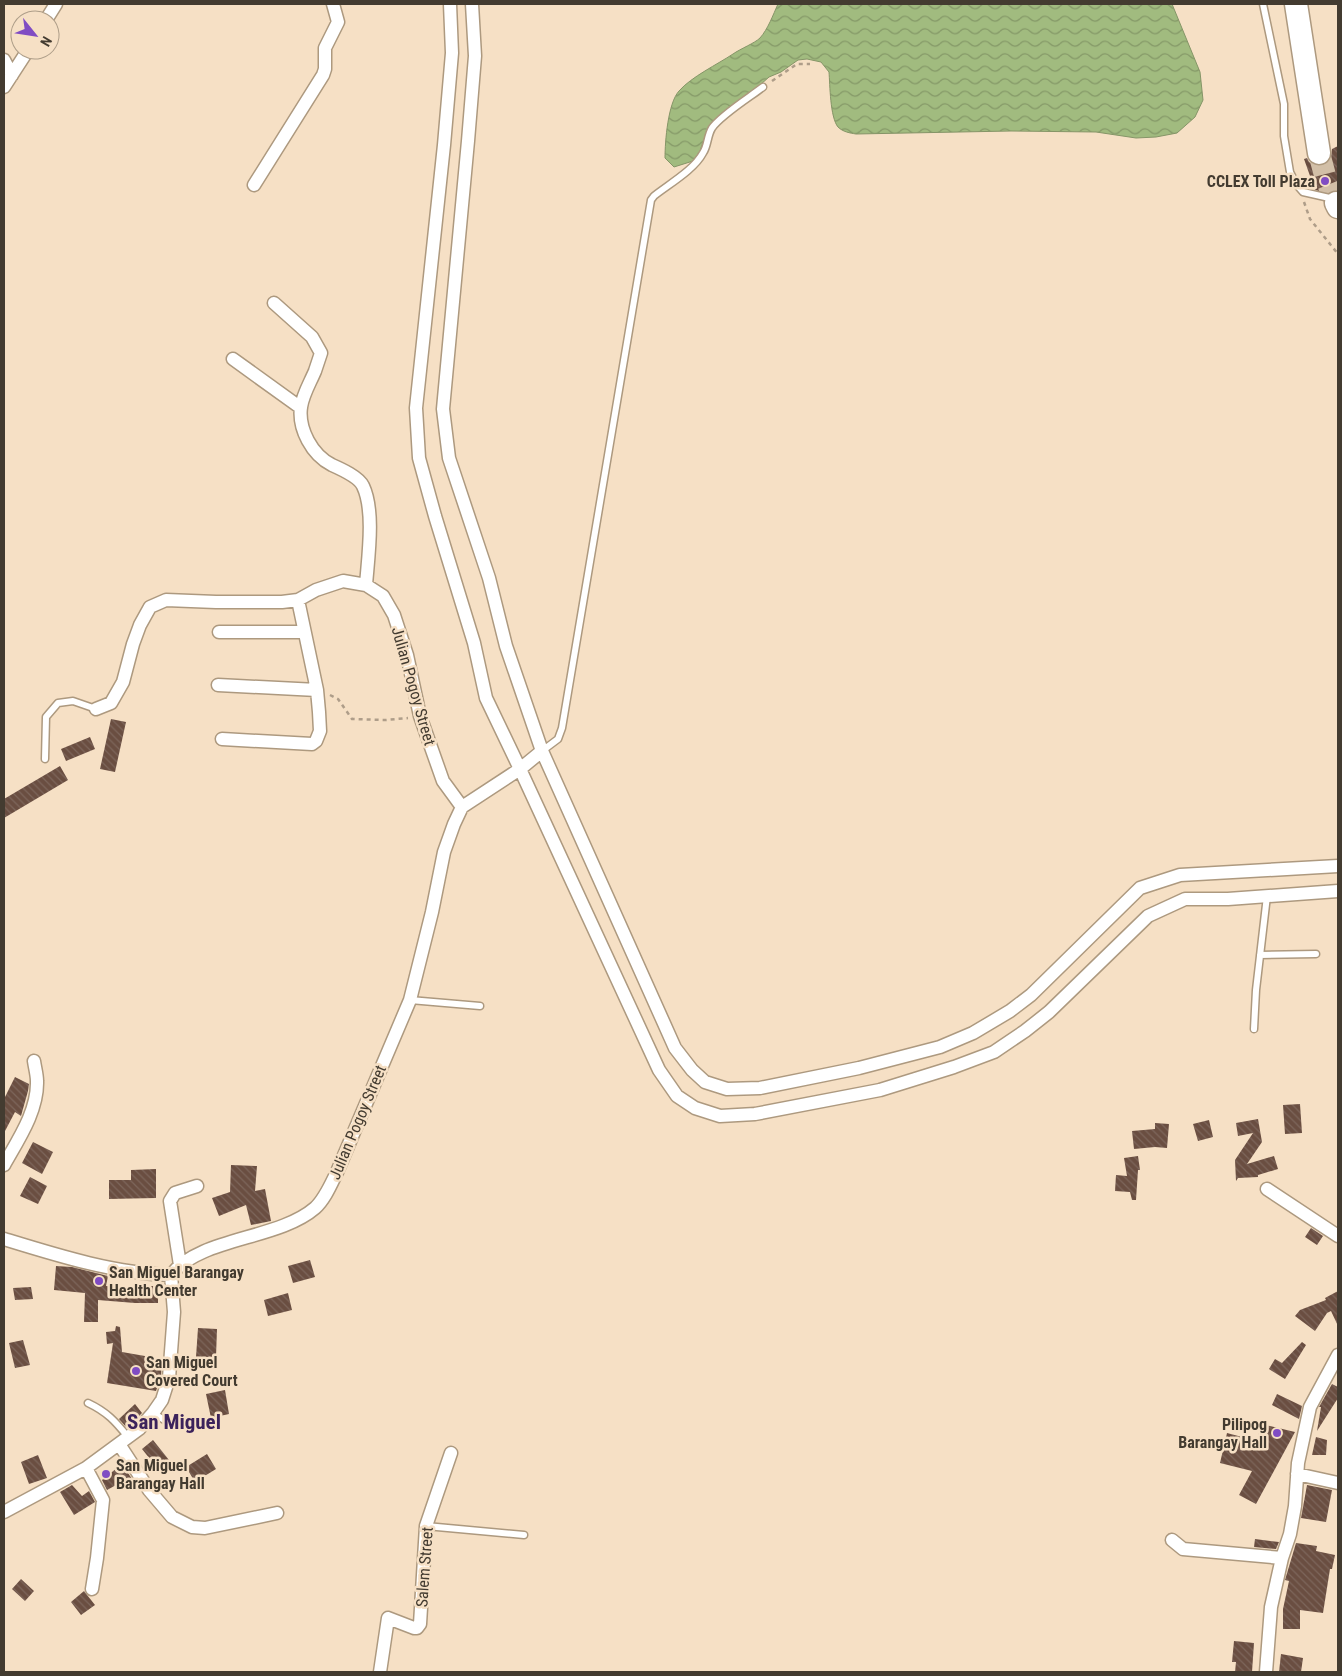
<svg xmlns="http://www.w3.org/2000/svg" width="1342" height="1676" font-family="'Roboto Condensed',sans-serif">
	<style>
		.water { fill: url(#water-waves); stroke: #859567 }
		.building { fill: url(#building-back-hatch) }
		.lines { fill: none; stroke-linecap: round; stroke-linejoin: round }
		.motorway-tunnel { stroke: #d2bfa7; stroke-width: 22; stroke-dasharray: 22 11; stroke-linecap: butt }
		.service-casing { stroke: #ad997f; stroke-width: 9 }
		.minor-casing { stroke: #ad997f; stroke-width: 15 }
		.motorway-casing { stroke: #ad997f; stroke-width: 25 }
		.path { stroke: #ae9d89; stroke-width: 2.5; stroke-dasharray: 4 4; stroke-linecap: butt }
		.service { stroke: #fff; stroke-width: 6 }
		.minor { stroke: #fff; stroke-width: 12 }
		.motorway { stroke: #fff; stroke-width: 22 }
		.poi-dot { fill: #804cc3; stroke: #f6e0c5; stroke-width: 2 }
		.labels { text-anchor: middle; stroke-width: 5; stroke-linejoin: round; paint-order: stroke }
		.poi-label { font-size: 16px; font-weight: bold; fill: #433b30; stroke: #f6e0c5; text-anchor: start }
		.street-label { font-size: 16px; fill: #433b30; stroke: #f6e0c5 }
		.district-label { font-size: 21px; font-weight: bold; fill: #3b225b; stroke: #f6e0c5 }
	</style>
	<defs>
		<pattern id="water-waves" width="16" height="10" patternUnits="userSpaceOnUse" patternTransform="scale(1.25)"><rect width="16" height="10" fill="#a1bb7f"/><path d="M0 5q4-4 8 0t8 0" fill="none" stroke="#859968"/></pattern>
		<pattern id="building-back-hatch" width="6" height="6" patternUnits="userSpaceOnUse" patternTransform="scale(1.25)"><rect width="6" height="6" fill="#6a4e41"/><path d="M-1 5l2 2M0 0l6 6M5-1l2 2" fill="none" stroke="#7d665b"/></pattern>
	</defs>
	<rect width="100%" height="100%" fill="#f6e0c5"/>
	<path class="water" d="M 778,4 L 1172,4 L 1200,72 L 1203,100 L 1195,117 L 1177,133 L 1156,137 L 1136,138 L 1096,132 L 1011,131 L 856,134 C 850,133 843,132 838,127 C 830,117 830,85 829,72 L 821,62 L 807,59 L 798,60 L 781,72 L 769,77 L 751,93 L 716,118 L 706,134 L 700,151 L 693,161 L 674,167 L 665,158 C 665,141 668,103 679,91 C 691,77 718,64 733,54 C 740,49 755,43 760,38 C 768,29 773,15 778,4 Z"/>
	<path class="building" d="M 1338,146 L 1338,190 L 1328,193 L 1315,190 L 1304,159 L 1307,158 L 1309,162 L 1314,165 L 1321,166 L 1328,163 L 1331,158 L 1332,149 Z
		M 111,719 L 126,722 L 115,772 L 100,769 Z
		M 90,737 L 95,749 L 66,761 L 61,749 Z
		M 60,766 L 68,780 L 4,818 L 4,799 Z
		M 15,1077 L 29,1084 L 28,1091 L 21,1116 L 15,1112 L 4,1133 L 4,1099 Z
		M 1300,1104 L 1302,1133 L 1285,1134 L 1283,1105 Z
		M 1258,1119 L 1262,1142 L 1247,1164 L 1274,1156 L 1278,1169 L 1258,1175 L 1258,1177 L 1238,1178 L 1236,1181 L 1235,1160 L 1253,1133 L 1238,1136 L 1236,1123 Z
		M 1209,1120 L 1213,1137 L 1198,1141 L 1193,1124 Z
		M 1155,1123 L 1169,1124 L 1167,1148 L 1155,1147 L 1134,1149 L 1132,1131 L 1155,1129 Z
		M 33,1142 L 53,1152 L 42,1174 L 22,1163 Z
		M 1138,1156 L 1140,1170 L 1138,1170 L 1136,1200 L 1132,1200 L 1130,1192 L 1115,1191 L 1116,1175 L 1127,1176 L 1124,1158 Z
		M 231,1165 L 257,1166 L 255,1191 L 265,1189 L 271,1221 L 251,1225 L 246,1205 L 219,1216 L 212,1198 L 230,1192 Z
		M 156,1169 L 156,1198 L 109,1199 L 109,1180 L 131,1180 L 131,1170 Z
		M 30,1177 L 47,1186 L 38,1204 L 20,1196 Z
		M 1311,1228 L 1323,1236 L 1317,1245 L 1305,1237 Z
		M 310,1260 L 315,1277 L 293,1283 L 288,1266 Z
		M 56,1266 L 72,1267 L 108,1276 L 106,1286 L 138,1288 L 138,1286 L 158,1286 L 158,1303 L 135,1303 L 98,1300 L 98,1322 L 84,1322 L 85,1293 L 54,1290 Z
		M 31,1287 L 33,1299 L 15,1300 L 13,1288 Z
		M 1338,1291 L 1338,1326 L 1331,1311 L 1327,1313 L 1315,1331 L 1295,1316 L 1300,1310 L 1326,1300 L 1325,1298 Z
		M 288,1293 L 292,1310 L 268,1316 L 264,1300 Z
		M 116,1326 L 120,1327 L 122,1352 L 162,1359 L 161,1376 L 156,1391 L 107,1383 L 113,1343 L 107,1344 L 106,1332 L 115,1331 Z
		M 198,1328 L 217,1329 L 216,1357 L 196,1357 Z
		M 23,1340 L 30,1365 L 15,1368 L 9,1343 Z
		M 1302,1342 L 1306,1345 L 1285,1379 L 1269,1369 L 1275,1359 L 1282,1363 Z
		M 1332,1384 L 1338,1387 L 1338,1398 L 1317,1431 L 1321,1407 L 1319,1407 Z
		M 225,1390 L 229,1414 L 211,1418 L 206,1394 Z
		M 1277,1394 L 1302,1406 L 1299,1419 L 1272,1405 Z
		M 135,1404 L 142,1413 L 127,1428 L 119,1419 Z
		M 1261,1424 L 1295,1432 L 1256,1504 L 1239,1495 L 1252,1471 L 1220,1463 L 1227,1433 L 1257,1441 Z
		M 1316,1437 L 1327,1440 L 1326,1455 L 1312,1455 Z
		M 153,1440 L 169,1460 L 158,1469 L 142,1449 Z
		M 207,1454 L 216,1469 L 195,1482 L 186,1467 Z
		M 38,1455 L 47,1478 L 29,1484 L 21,1462 Z
		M 122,1464 L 134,1482 L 122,1490 L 118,1484 L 107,1490 L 102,1480 Z
		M 72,1485 L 82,1496 L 89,1491 L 95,1502 L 74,1515 L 60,1492 Z
		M 1307,1485 L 1332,1490 L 1326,1522 L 1301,1518 Z
		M 1255,1539 L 1279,1542 L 1276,1549 L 1254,1547 Z
		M 1296,1543 L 1317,1546 L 1316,1551 L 1335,1555 L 1332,1569 L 1330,1569 L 1323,1613 L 1300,1610 L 1300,1629 L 1283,1629 L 1283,1609 L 1289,1581 L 1285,1580 Z
		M 21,1579 L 34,1591 L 25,1601 L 12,1589 Z
		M 84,1591 L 95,1605 L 81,1615 L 71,1602 Z
		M 1234,1641 L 1254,1643 L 1252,1672 L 1235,1672 L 1236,1662 L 1232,1662 Z
		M 1281,1654 L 1303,1658 L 1301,1672 L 1279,1672 Z"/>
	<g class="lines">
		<path class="motorway-tunnel" d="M 1319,153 L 1326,179 L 1336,203"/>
		<defs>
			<path id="service" d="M 1263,4 L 1284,104 L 1284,136 L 1290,172 L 1296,184 L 1303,192 L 1334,199
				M 542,751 L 558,739 L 562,728 L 651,200 L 654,196 C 669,184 694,170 703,153 C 708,146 707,136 712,128 C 721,115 750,97 763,87
				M 45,759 L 46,717 L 58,703 L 73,701 L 96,709
				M 1260,955 L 1316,954
				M 410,1000 L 480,1006
				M 1254,1029 L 1256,990 L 1267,896
				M 88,1403 C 107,1412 115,1421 128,1437
				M 153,1413 L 169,1423 L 183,1425
				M 426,1526 L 524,1535"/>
			<path id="minor" d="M 450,4 L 452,53 L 444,145 L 416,408 L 419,458 L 435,516 L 474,643 L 486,698 L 520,769 L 659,1070 L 677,1096 L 695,1108 L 720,1116 L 755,1114 L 880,1090 L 954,1067 L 994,1052 L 1025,1031 L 1049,1012 L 1148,916 L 1185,899 L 1228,899 L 1338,891
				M 472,4 L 475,56 L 468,141 L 443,409 L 449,458 L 489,578 L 506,646 L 542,751 L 675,1048 L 692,1070 L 705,1082 L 727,1089 L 760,1088 L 859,1068 L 940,1047 L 973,1033 L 1010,1011 L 1031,995 L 1140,888 L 1180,875 L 1338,866
				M 46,20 L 56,4
				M 4,60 L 12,75
				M 4,87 L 28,50
				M 254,185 L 323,75 L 325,69 L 325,48 L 338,22 L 333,4
				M 274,303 L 312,337 L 321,353 C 319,359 317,365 315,371 C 310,383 303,394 301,407 C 298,429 312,455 332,465 C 341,469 359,477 363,486 C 375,511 368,558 366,585
				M 233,359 L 301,408
				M 219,632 L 304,632
				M 218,685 L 317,690
				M 96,709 L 111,703 L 123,682 L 133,644 L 140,625 L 150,607 L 166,600 L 216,602 L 282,602 L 298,600 L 316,590 L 343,581 L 366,585 L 383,596 L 394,615 L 407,655 L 420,716 L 443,781 L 462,807
				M 222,739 L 312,744 L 316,741 L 320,731 L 319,712 L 317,690 L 298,600
				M 462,807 L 520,769 L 542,751
				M 4,1165 C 18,1140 38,1111 37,1081 C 37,1075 35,1068 34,1061
				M 1267,1189 L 1338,1236
				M 4,1239 C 56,1255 116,1274 171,1275
				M 180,1265 L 170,1201 L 175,1193 L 197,1186
				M 119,1444 L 149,1490 L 172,1517 L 192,1527 L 205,1528 L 277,1513
				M 86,1468 L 103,1500 L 97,1558 L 92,1589
				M 1297,1474 L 1338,1483
				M 4,1512 L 86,1468 L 139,1429 L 153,1413 L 162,1400 L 169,1378 L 174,1312 L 171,1275 C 200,1237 278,1240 315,1208 C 325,1199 331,1184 337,1172 L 410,1000 L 432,912 L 444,852 L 454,824 L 462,807
				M 1172,1540 L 1183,1549 L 1282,1558
				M 380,1672 L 388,1618 L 414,1628 L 417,1628 L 420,1624 L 426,1526 L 451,1453
				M 1266,1672 L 1271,1607 L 1282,1558 L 1290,1534 L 1295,1506 L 1298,1463 L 1310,1407 L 1338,1355"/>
			<path id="motorway" d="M 1296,4 L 1319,153
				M 1336,203 L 1338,207"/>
		</defs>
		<use href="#service" class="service-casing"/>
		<use href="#minor" class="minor-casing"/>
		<use href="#motorway" class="motorway-casing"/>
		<path class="path" d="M 772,81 L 797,64 L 810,64
			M 1304,202 L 1310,219 L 1338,254
			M 330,695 L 338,699 L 352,719 L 386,720 L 408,718"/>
		<use href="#service" class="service"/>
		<use href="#minor" class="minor"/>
		<use href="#motorway" class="motorway"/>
	</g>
	<g class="poi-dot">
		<circle cx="1325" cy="181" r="5"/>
		<circle cx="99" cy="1281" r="5"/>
		<circle cx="136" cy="1371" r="5"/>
		<circle cx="1277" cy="1433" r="5"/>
		<circle cx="106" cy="1474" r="5"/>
	</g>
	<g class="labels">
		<g class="poi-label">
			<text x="1315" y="187" text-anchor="end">CCLEX Toll Plaza</text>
			<text x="109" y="1278">San Miguel Barangay<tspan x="109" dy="18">Health Center</tspan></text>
			<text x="146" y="1368">San Miguel<tspan x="146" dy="18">Covered Court</tspan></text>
			<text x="1267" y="1430" text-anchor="end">Pilipog<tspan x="1267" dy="18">Barangay Hall</tspan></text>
			<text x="116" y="1471">San Miguel<tspan x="116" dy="18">Barangay Hall</tspan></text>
		</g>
		<g class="street-label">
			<text transform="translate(414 686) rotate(74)" y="6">Julian Pogoy Street</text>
			<text transform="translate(357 1122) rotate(-67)" y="6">Julian Pogoy Street</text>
			<text transform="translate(424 1567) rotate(-86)" y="6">Salem Street</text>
		</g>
		<g class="district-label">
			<text x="174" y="1429">San Miguel</text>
		</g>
	</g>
	<rect width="1342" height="1676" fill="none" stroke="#433b30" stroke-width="10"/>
	<g transform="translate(35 35) rotate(120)"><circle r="24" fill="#f6e0c5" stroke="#ae9e89"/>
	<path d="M0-4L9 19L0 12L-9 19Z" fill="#804cc3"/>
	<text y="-8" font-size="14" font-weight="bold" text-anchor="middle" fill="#433b30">N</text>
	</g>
</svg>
